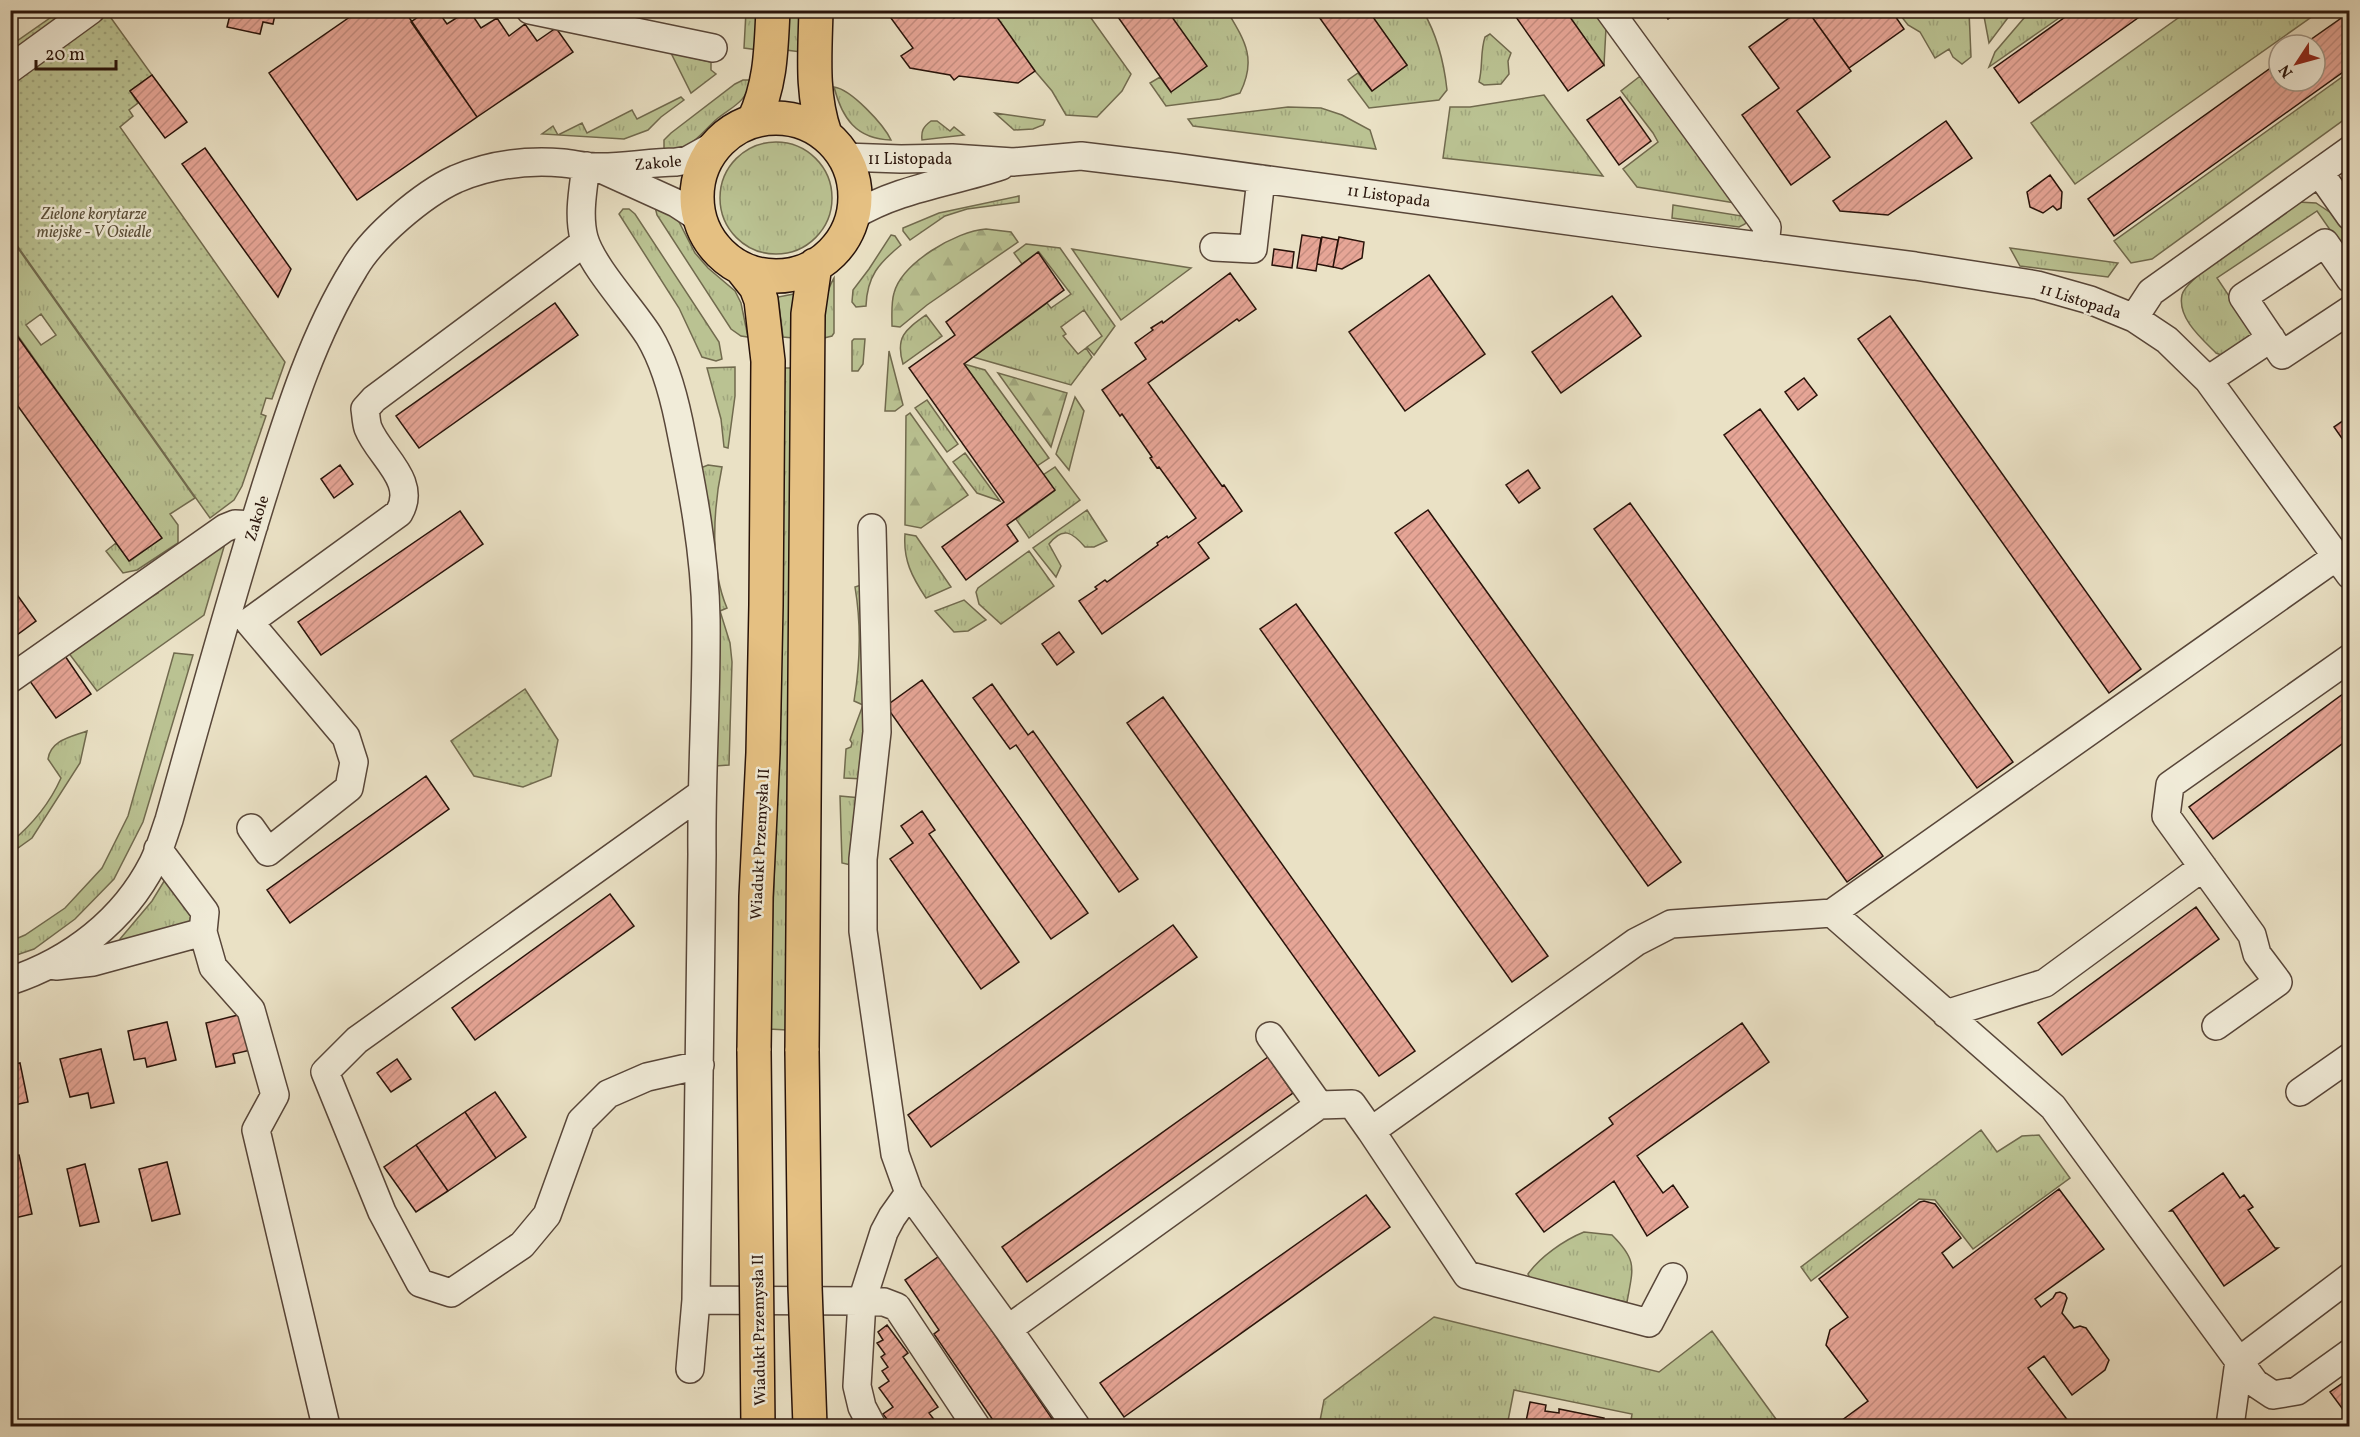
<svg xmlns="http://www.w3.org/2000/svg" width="2360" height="1437" font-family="Vollkorn,serif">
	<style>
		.grass { fill: url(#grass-tufts); stroke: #716a4e; stroke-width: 1.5; fill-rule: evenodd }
		.forest { fill: url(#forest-firs); stroke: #716a4e; stroke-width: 1.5 }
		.park { fill: url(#park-dots); stroke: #716a4e; stroke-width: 1.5 }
		.building { fill: url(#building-hatch); stroke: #28130a; stroke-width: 1.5 }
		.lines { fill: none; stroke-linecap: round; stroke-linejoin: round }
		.minor-casing { stroke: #584639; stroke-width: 30 }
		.major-casing { stroke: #28130a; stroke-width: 36 }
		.minor { stroke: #f1ecd9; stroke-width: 27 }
		.major { stroke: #e5c082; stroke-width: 33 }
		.major-bridge-casing { stroke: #28130a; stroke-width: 36; stroke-linecap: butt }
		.major-bridge { stroke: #e5c082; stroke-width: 33 }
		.labels { text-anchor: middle; stroke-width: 5; stroke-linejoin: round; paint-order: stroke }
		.street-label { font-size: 16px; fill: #28130a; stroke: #f1ecd9 }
		.park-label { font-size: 16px; font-style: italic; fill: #5b503a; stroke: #f1ecd9 }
	</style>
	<defs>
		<pattern id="grass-tufts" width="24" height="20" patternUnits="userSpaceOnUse" patternTransform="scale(1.5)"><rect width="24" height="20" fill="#bac292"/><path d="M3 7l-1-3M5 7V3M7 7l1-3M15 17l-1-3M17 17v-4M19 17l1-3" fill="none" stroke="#a0a67d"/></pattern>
		<pattern id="forest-firs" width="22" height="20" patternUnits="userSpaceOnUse" patternTransform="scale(1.5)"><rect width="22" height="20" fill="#bac292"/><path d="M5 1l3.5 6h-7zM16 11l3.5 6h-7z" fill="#a0a67d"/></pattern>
		<pattern id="park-dots" width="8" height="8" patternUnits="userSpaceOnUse" patternTransform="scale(1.5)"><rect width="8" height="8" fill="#bac292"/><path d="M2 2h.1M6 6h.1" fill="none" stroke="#a0a67d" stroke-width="1.8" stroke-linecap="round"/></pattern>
		<pattern id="building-hatch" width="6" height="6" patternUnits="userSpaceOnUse" patternTransform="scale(1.5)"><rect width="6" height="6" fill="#e6a596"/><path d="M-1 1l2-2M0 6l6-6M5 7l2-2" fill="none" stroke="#c58d80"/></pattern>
	</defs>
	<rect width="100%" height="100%" fill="#eae1c5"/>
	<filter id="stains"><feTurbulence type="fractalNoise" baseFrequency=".00333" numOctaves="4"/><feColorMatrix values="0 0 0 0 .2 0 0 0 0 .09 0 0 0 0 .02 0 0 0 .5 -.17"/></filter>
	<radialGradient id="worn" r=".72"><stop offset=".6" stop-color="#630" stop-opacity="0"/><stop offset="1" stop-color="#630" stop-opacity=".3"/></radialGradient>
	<path class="grass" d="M 746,11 L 759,11 L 758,50 L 744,48 Z
		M 789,11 L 803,11 L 801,52 L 786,50 Z
		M 992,11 L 1086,11 L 1131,74 L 1122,91 L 1097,117 L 1066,115 L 1052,91 L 1035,71 Z
		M 1167,11 L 1227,11 C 1245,41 1257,59 1240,93 L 1220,99 L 1166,106 L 1150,83 L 1160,77 L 1171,92 Z
		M 1368,11 L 1423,11 C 1437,35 1444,62 1447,90 L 1439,100 L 1369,108 L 1348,80 L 1358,73 L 1372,91 L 1407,65 Z
		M 1565,11 L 1594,11 L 1606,28 L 1604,65 Z
		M 1897,11 L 1969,11 L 1971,57 L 1962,64 L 1953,57 L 1949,49 L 1935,58 L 1920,32 L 1908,25 Z
		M 1983,11 L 2013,11 L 1989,43 Z
		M 2030,11 L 2069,11 L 1989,67 L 1995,52 Z
		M 2188,11 L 2320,11 L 2075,184 L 2031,123 Z
		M 1490,34 L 1511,53 L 1508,61 L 1509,74 L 1501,84 L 1484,85 L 1479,82 C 1483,67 1480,52 1485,37 Z
		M 671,53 L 711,62 L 711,70 L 716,74 L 691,93 Z
		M 2349,72 L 2349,116 L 2152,259 L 2131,263 L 2114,241 Z
		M 1639,77 L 1654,80 L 1741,204 L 1637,187 L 1623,169 L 1658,142 L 1653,133 L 1621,91 Z
		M 743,80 L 751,80 C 746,102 735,105 718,118 C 701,132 690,154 664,149 L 664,140 L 671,133 L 735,84 Z
		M 834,87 C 851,89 884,125 891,140 C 856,139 842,118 834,87 Z
		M 1544,95 L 1603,176 L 1443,158 L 1450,107 L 1470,107 Z
		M 681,97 L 684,100 L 661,117 L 648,130 L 624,139 L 542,134 L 553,126 L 558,135 L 582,123 L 587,133 L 632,110 L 637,119 Z
		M 1288,107 L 1321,108 L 1342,115 L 1370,130 L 1376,149 L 1193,126 L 1188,119 Z
		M 995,113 L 1045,120 L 1043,125 L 1033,129 L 1014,130 Z
		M 931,121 L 937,121 L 950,131 L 954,127 L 964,135 L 922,140 C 921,131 923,127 931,121 Z
		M720 198a56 56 0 1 1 112 0a56 56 0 1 1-112 0Z
		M 1019,196 L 1019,202 L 967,209 L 945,216 L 910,240 L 903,231 L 903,228 L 939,213 Z
		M 2298,202 L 2316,203 L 2331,213 L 2349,236 L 2349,252 L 2344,250 L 2317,211 L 2217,278 L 2253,332 L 2251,340 L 2224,356 L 2216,353 C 2202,339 2177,318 2182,295 C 2185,277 2278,216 2298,202 Z
		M 654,203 L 677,218 L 695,253 L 708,268 L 735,291 L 741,303 L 748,337 L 741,336 L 731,329 L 657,215 Z
		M 1673,205 L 1748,217 L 1745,224 L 1739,227 L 1672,218 Z
		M 623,209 L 629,209 L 635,214 L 719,342 L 722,359 L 716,361 L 702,357 L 679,308 L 619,214 Z
		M 891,235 L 895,236 L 901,245 C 879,263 867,276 866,306 L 856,307 L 852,302 L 853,290 L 869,269 Z
		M 10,237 L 195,498 L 170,514 L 178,525 L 178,543 L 137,570 L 123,573 L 106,551 L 116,543 L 130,561 L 161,538 L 11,326 L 11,285 L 17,281 L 11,272 ZM 41,314 L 56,335 L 41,345 L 26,325 Z
		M 1026,244 L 1060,248 L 1115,326 L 1094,355 L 1087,347 L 1102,336 L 1084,310 L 1061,327 L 1066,334 L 1063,336 L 1078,354 L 1086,348 L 1092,357 L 1071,385 L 973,357 L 1047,303 L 1051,308 L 1071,294 L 1039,252 L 1022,264 L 1014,253 Z
		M 2010,248 L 2118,263 L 2108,277 L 2020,266 Z
		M 1072,249 L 1191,268 L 1121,320 Z
		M 834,278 L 834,333 L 832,336 L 824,338 C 825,317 823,296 834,278 Z
		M 794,294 L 793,338 L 783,337 L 778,297 Z
		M 926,315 L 942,336 L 903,364 C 895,337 905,330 926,315 Z
		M 854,339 L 865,339 L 863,364 L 858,371 L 852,371 L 852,341 Z
		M 964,364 L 985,370 L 1049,458 L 1037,466 Z
		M 735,367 L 735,396 L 728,448 L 724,447 L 721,419 L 707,368 Z
		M 783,368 L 794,368 L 787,1030 L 769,1029 L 778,763 Z
		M 1075,397 L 1084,411 L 1069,470 L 1056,454 Z
		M 927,400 L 958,444 L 947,452 L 915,408 Z
		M 965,453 L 1000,501 L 977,493 L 953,462 Z
		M 708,465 L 722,467 C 713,509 710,569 727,608 L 720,611 L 730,643 L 732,662 L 729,765 L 715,766 L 698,469 Z
		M 1055,467 L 1080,500 L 1029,538 L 1016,519 L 1054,491 L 1043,475 Z
		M 1087,510 L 1107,541 L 1094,547 L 1085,547 C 1072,532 1063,526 1049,544 L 1061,566 L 1056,577 L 1033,548 Z
		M 905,534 L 916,536 L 951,587 L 926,598 C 912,577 903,560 905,534 Z
		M 226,540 L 204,615 L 97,691 L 65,648 L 158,593 L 154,585 Z
		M 1029,551 L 1054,586 L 1001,624 L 979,604 L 976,592 L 978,588 Z
		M 861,585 L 865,648 L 864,779 L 844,778 L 846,749 L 851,747 L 852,743 L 850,740 L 863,705 L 854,701 C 860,665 861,623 855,587 Z
		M 964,600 L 986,620 L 968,631 L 954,632 L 935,611 Z
		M 174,653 L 193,655 L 143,822 L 114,879 L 75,919 L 34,949 L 11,957 L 11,941 L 25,935 L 65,908 L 102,868 L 128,816 Z
		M 87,731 L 80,763 L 32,838 L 11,853 L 11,842 C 33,824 49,805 61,778 L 48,759 C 51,740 71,737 87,731 Z
		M 840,796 L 861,798 L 851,865 L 842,863 Z
		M 166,878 L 193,905 L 192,925 L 120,943 L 120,939 L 152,901 Z
		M 1981,1130 L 1997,1152 L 2022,1136 L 2039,1135 L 2070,1178 L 1973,1249 L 1935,1200 L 1919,1199 L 1811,1281 L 1801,1267 Z
		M 1584,1232 L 1612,1235 C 1638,1261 1633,1268 1627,1302 L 1532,1282 L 1528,1274 C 1540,1257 1564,1240 1584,1232 Z
		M 1434,1317 L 1659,1372 L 1712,1331 L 1781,1426 L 1630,1426 L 1632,1414 L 1514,1390 L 1507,1426 L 1319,1426 L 1324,1400 Z"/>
	<path class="forest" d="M 986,229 L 1011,232 L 1018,242 L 927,305 L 900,327 L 892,326 C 892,315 891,303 894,293 C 902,263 956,231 986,229 Z
		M 889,351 L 903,405 L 895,411 L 885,411 Z
		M 998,373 L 1067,393 L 1051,447 Z
		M 910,413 L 968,495 L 921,528 L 905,525 L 906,416 Z"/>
	<path class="park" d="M 60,11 L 106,11 L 152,75 L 130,91 L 138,103 L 129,110 L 133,116 L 120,127 L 285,362 L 272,399 L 266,398 L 261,414 L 266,416 L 242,486 L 234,500 L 210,518 L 11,237 L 10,46 Z
		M 525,689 L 558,740 L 551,776 L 523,787 L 474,776 L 451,741 Z"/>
	<path class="building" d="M 224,10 L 276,10 L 273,24 L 263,22 L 260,34 L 227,27 L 230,15 L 224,15 Z
		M 360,10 L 404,10 L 477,117 L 357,200 L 269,73 Z
		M 428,10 L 437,10 L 447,24 L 469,10 L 481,28 L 497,18 L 509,36 L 525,24 L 537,41 L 556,28 L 573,52 L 477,117 L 411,22 Z
		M 885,10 L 949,10 L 954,18 L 964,10 L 992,10 L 1035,71 L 1018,83 L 959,76 L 954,80 L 950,75 L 910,68 L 901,56 L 913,48 Z
		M 1113,10 L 1167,10 L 1207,66 L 1171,92 Z
		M 1314,10 L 1368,10 L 1407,65 L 1372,91 Z
		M 1511,10 L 1565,10 L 1604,65 L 1568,91 Z
		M 1662,10 L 1680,10 L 1668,19 Z
		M 1800,10 L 1807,10 L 1851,71 L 1797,111 L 1830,157 L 1791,185 L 1742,115 L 1779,88 L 1749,47 Z
		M 1807,10 L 1891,10 L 1904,29 L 1849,68 Z
		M 2075,10 L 2149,10 L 2019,103 L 1994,68 Z
		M 2350,12 L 2350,67 L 2114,236 L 2088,199 L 2279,62 L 2279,81 L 2315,81 L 2315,45 L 2303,45 Z
		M 152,75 L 187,122 L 165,138 L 130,91 Z
		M 1620,97 L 1651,141 L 1619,165 L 1587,120 Z
		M 1946,121 L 1972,158 L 1888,215 L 1840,211 L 1833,201 Z
		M 205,148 L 291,269 L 278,297 L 182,164 Z
		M 2050,175 L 2062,192 L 2061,208 L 2057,210 L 2053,206 L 2043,213 L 2030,207 L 2027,192 Z
		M 1302,235 L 1321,238 L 1316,271 L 1297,268 Z
		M 1322,237 L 1338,240 L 1333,267 L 1317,264 Z
		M 1339,237 L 1364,242 L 1362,258 L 1342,269 L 1333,267 Z
		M 1274,249 L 1294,252 L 1292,268 L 1272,265 Z
		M 1038,252 L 1064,290 L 964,364 L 1055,490 L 1007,525 L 1018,541 L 966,580 L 942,547 L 1004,502 L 909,368 L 955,335 L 946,322 Z
		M 1230,273 L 1256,309 L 1239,321 L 1237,319 L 1148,383 L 1222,486 L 1224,485 L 1242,511 L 1198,543 L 1209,558 L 1102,634 L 1079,601 L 1097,589 L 1095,587 L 1105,580 L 1107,582 L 1158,545 L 1157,543 L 1167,536 L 1168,538 L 1196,518 L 1159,467 L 1157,468 L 1150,458 L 1152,457 L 1122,414 L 1120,416 L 1102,390 L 1146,359 L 1135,343 L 1153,330 L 1151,328 L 1162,321 L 1163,323 Z
		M 1429,275 L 1485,354 L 1405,411 L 1349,332 Z
		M 1612,296 L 1641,336 L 1561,393 L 1532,352 Z
		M 555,303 L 578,335 L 419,448 L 396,416 Z
		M 1890,316 L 2141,669 L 2109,693 L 1858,339 Z
		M 10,326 L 162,538 L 129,561 L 10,395 Z
		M 1804,378 L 1817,395 L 1798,410 L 1785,392 Z
		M 1760,409 L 2013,762 L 1977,788 L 1724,435 Z
		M 2350,416 L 2350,446 L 2348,447 L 2334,427 Z
		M 340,465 L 353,484 L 334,498 L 321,479 Z
		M 1528,470 L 1540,488 L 1519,503 L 1506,485 Z
		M 1630,503 L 1883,856 L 1847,882 L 1594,529 Z
		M 1428,510 L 1681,862 L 1648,886 L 1395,533 Z
		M 460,511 L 483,544 L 321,655 L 298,622 Z
		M 10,585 L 36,621 L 10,640 Z
		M 1296,604 L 1548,956 L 1512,982 L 1260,629 Z
		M 1059,632 L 1074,652 L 1057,665 L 1042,644 Z
		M 63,653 L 91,694 L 56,718 L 27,677 Z
		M 922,680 L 1088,913 L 1051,939 L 886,706 Z
		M 992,684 L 1028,735 L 1033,731 L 1138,879 L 1119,892 L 1016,745 L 1010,749 L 973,698 Z
		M 2347,691 L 2350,695 L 2350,738 L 2213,839 L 2189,807 Z
		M 1163,697 L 1415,1051 L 1379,1076 L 1127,723 Z
		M 426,776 L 449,809 L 290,923 L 267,890 Z
		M 922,811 L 935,830 L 929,834 L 1019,962 L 981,989 L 890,859 L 913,843 L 901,826 Z
		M 610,894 L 634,926 L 475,1040 L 452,1008 Z
		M 2196,907 L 2219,939 L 2062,1055 L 2038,1023 Z
		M 1173,925 L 1197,957 L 931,1147 L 908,1115 Z
		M 242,1014 L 251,1050 L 233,1054 L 235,1063 L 216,1067 L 206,1023 Z
		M 167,1022 L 176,1060 L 147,1067 L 145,1058 L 134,1060 L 128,1031 Z
		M 1742,1023 L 1769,1062 L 1637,1156 L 1663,1193 L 1673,1185 L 1688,1207 L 1647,1236 L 1614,1181 L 1544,1232 L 1516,1194 L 1613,1124 L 1609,1118 Z
		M 101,1049 L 114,1103 L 91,1108 L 88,1093 L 70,1097 L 60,1059 Z
		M 1268,1057 L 1293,1093 L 1027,1282 L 1002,1247 Z
		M 397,1059 L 411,1079 L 391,1092 L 377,1073 Z
		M 20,1063 L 28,1102 L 10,1106 L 10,1065 Z
		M 495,1092 L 526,1137 L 496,1158 L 465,1112 Z
		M 465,1112 L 496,1158 L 448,1191 L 416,1145 Z
		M 416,1145 L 448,1191 L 416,1212 L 384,1167 Z
		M 19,1155 L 32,1214 L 10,1219 L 10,1156 Z
		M 167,1162 L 180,1214 L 152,1221 L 139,1169 Z
		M 85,1164 L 99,1222 L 80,1226 L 67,1169 Z
		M 2223,1173 L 2240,1198 L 2244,1195 L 2253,1207 L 2248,1210 L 2275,1248 L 2278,1248 L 2224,1286 L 2173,1211 L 2170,1211 Z
		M 2059,1189 L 2104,1249 L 2035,1299 L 2041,1307 L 2053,1298 L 2056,1293 L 2060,1292 L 2065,1294 L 2067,1298 L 2062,1313 L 2074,1328 L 2080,1326 L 2086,1328 L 2109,1360 L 2105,1370 L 2072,1395 L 2044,1356 L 2028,1368 L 2072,1426 L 1834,1426 L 1868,1401 L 1826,1345 L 1830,1330 L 1848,1317 L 1819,1279 L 1920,1202 L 1924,1201 L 1935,1204 L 1961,1238 L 1942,1253 L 1953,1268 Z
		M 1366,1195 L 1390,1227 L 1124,1417 L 1100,1383 Z
		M 945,1252 L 980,1303 L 975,1306 L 1057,1426 L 997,1426 L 934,1334 L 939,1330 L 905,1280 Z
		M 887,1325 L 908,1353 L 903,1357 L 938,1407 L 929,1413 L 939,1426 L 892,1426 L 883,1414 L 893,1407 L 879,1388 L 889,1381 L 882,1371 L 888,1367 L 881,1357 L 885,1354 L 877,1343 L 883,1340 L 878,1332 Z
		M 2350,1378 L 2350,1419 L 2330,1392 Z
		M 1530,1402 L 1546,1405 L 1545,1411 L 1559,1413 L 1559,1409 L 1604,1418 L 1602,1426 L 1525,1426 Z"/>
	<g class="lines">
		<defs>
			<path id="minor" d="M 530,10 L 713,48
				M 1609,10 L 1767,227 L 1765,247
				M 10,69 L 91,10
				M 844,157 L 901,159 L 952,158 L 1013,162 L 1081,156 L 1173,167 L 1657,233 L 1915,266 L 2037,285 L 2090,300 L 2134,318 L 2167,340 L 2208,380 L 2350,575
				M 586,166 C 583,190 578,215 584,238 C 592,267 633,310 649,336 C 664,361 673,393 679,422 C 692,486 705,553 706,619 C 707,697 701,776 702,854 L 696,1300 L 690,1369
				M 601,169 L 676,203 L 699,218
				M 2319,172 L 2350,216
				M 853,216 C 899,188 950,183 1001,166
				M 1214,247 L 1253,249 L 1261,179
				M 2350,279 L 2325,243 L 2243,297 L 2282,355 L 2350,310
				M 2134,318 L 2151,292 L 2350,150
				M 2208,380 L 2271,338
				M 10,679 L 225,528 L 235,524 L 254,525
				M 251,828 L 268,852 L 349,788 L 354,762 L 346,737 L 249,622 L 399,513 C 418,481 379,456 368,428 C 366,422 366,415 365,409 L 374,399 L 585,242
				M 1832,913 L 2053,1107 L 2255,1383 L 2273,1395 L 2297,1391 L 2350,1353
				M 203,932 L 213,967 L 251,1010 L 275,1095 L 256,1130 L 326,1426
				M 56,966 L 93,962 L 203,932 L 205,912 L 158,849
				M 10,981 C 71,961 124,920 153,863 C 160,849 164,834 169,820 C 200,710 230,600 264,492 C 288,416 312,337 354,269 C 372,237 423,194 456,179 C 489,165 527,160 563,163 C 574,164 584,167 596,167 C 622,168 649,162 676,162 L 688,160 L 715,145
				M 1946,1014 L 2045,983 L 2203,867
				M 2216,1026 L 2278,982 L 2257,954 L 2252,935 L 2166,816 L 2170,785 L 2350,658
				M 1270,1036 L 1319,1105
				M 700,1065 L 647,1077 L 608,1094 L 581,1121 L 547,1215 L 522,1245 L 451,1293 L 420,1283 L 382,1212 L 325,1072 L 357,1040 L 701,794
				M 2300,1092 L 2350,1057
				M 1371,1131 L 1467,1275 L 1649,1323 L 1673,1277
				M 909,1193 L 1008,1329 L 1076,1426
				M 696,1300 L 862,1301 L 884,1302 L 897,1307 L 976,1426
				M 1008,1329 L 1319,1105 L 1352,1104 L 1371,1131 L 1636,942 L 1671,924 L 1832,913 L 2336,557
				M 872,1426 L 862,1407 L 857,1386 L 862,1301 L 884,1232 L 892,1217 L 909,1193 L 895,1154 L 863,931 L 863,859 L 877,732 L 872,528
				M 2230,1426 L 2239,1361 L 2350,1277"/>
			<path id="major" d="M 816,10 C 815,53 811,94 825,134
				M697 197a79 79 0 1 1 158 0a79 79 0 1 1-158 0Z
				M 754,120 C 771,83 771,50 773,10
				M 741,268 L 756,287 L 761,300 L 768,361 L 766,605 L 763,753 L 756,897 L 754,1051
				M 802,1051 L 808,314 L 815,265"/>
		</defs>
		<use href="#minor" class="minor-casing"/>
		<use href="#major" class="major-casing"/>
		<use href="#minor" class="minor"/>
		<use href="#major" class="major"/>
		<defs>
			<path id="major-bridge" d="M 754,1051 L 758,1426
				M 802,1051 L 805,1287 L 810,1426"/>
		</defs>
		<use href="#major-bridge" class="major-bridge-casing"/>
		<use href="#major-bridge" class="major-bridge"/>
	</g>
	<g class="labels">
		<g class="street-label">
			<text x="910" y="164">11 Listopada</text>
			<text transform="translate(658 162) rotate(-5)" y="6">Zakole</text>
			<text transform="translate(1389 195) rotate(8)" y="6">11 Listopada</text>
			<text transform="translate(2081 300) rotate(18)" y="6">11 Listopada</text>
			<text transform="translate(256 518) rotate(-73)" y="6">Zakole</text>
			<text transform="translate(759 844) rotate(-87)" y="6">Wiadukt Przemysła II</text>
			<text transform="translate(758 1330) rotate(-91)" y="6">Wiadukt Przemysła II</text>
		</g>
		<g class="park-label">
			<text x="94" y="219">Zielone korytarze<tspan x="94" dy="18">miejske - V Osiedle</tspan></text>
		</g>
	</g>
	<rect width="2360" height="1437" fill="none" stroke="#eae1c5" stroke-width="36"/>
	<rect x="12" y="12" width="2336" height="1413" fill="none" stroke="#28130a" stroke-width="3"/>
	<rect x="18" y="18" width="2324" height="1401" fill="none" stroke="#28130a" stroke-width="1.5"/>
	<g transform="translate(2297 63) rotate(234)"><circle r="28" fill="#f1ecd9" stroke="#a19586" stroke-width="1.5"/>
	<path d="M0-4.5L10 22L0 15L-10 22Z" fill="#8f2418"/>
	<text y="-9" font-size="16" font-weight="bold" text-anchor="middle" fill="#28130a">N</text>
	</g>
	<path d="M36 60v9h80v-9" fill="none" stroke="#28130a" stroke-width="3"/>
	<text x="45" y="60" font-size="18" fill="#28130a" stroke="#f1ecd9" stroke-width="4.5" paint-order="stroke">20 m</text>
	<rect width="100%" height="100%" filter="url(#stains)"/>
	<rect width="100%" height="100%" fill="url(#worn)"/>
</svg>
